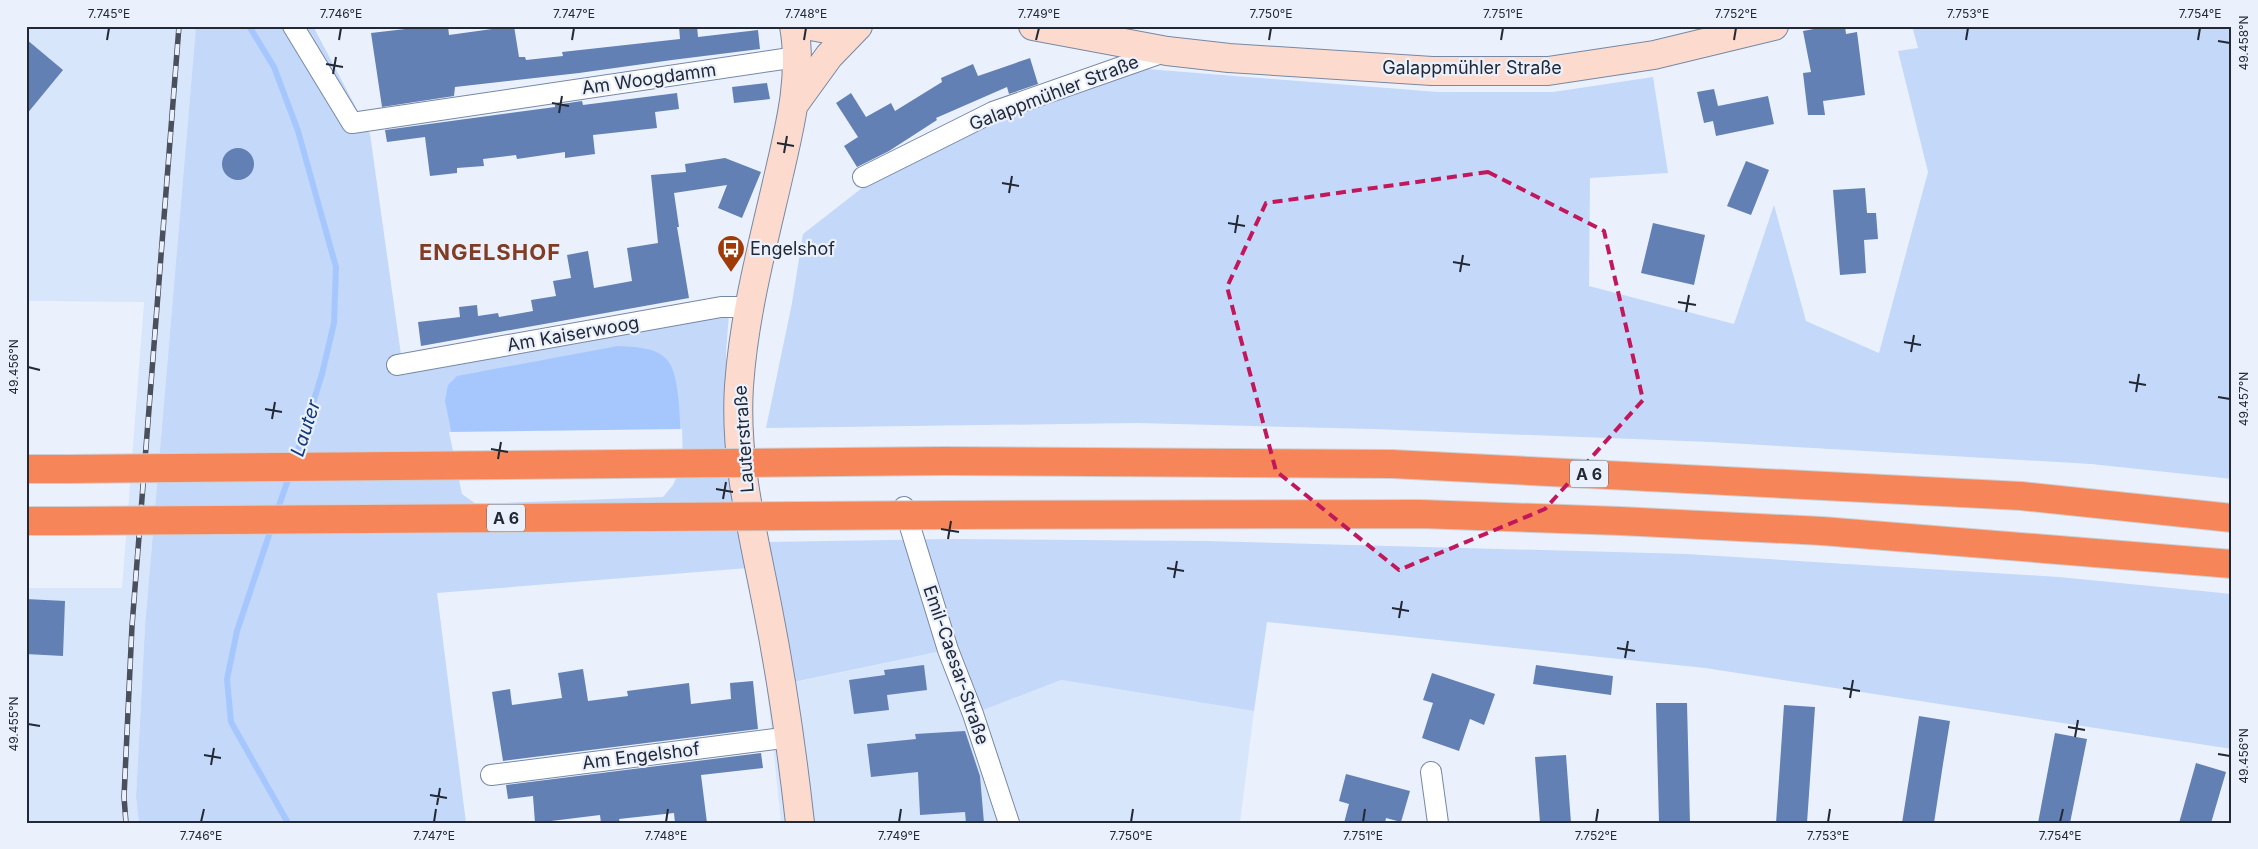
<svg xmlns="http://www.w3.org/2000/svg" width="2258" height="849" font-family="Inter,sans-serif">
	<style>
		.built { fill: #d8e6fc }
		.green { fill: #c4d8f9 }
		.water { fill: #a6c7fe }
		.pier { fill: #eaf1fd }
		.lines { fill: none; stroke-linecap: round; stroke-linejoin: round }
		.stream { stroke: #a6c7fe; stroke-width: 6 }
		.building { fill: #6280b3 }
		.street-casing { stroke: #7788a3; stroke-width: 22 }
		.secondary-casing { stroke: #7788a3; stroke-width: 30 }
		.highway-casing { stroke: #cfd0d2; stroke-width: 30 }
		.street { stroke: #fff; stroke-width: 20 }
		.secondary { stroke: #fcdbce; stroke-width: 28 }
		.highway { stroke: #f6865a; stroke-width: 28 }
		.rail-casing { stroke: #4a505b; stroke-width: 5.5 }
		.rail { stroke: #eaf1fd; stroke-width: 4; stroke-dasharray: 11; stroke-linecap: butt }
		.highway-bridge-casing { stroke: #cfd0d2; stroke-width: 30; stroke-linecap: butt }
		.highway-bridge { stroke: #f6865a; stroke-width: 28 }
		.marked { fill: none; stroke: #c2185b; stroke-width: 4; stroke-dasharray: 10 6; stroke-linejoin: round }
		.ticks { fill: none; stroke: #232934; stroke-width: 2 }
		.labels { text-anchor: middle; stroke-width: 4.5; stroke-linejoin: round; paint-order: stroke }
		.shield { fill: #eaf1fd; stroke: #5f6570; stroke-width: 1 }
		.shield-label { font-size: 16px; font-weight: bold; fill: #232934 }
		.street-label { font-size: 18px; fill: #232934; stroke: #eaf1fd }
		.poi-label { font-size: 18px; fill: #232934; stroke: #eaf1fd; text-anchor: start }
		.water-label { font-size: 19px; font-style: italic; fill: #143978; stroke: #eaf1fd }
		.district-label { font-size: 22px; font-weight: bold; letter-spacing: 1px; fill: #803d23; stroke: #eaf1fd }
		.neatline { fill: none; stroke: #232934; stroke-width: 2 }
		.ticks-label { font-size: 12px; text-anchor: middle; fill: #232934 }
	</style>
	<rect width="100%" height="100%" fill="#eaf1fd"/>
	<path class="built" d="M 26,26 L 196,26 L 145,626 L 136,797 L 139,823 L 26,823 L 26,588 L 122,588 L 144,302 L 26,301 Z
		M 948,650 L 973,714 L 1061,680 L 1254,711 L 1240,823 L 781,823 L 767,688 Z"/>
	<path class="green" d="M 196,26 L 313,26 L 370,134 L 403,369 L 729,314 L 726,352 L 726,424 L 748,568 L 437,593 L 466,823 L 139,823 L 136,797 L 145,626 Z
		M 1912,26 L 2232,26 L 2232,479 L 2091,464 L 1710,442 L 1373,429 L 1137,423 L 766,428 L 792,303 L 803,234 L 862,188 L 998,122 L 1147,69 L 1438,92 L 1553,92 L 1653,77 L 1668,173 L 1590,178 L 1589,286 L 1734,324 L 1774,205 L 1806,321 L 1879,353 L 1928,172 L 1898,51 L 1918,48 Z
		M 951,539 L 1206,541 L 1687,554 L 2059,577 L 2232,594 L 2232,749 L 1705,668 L 1267,622 L 1254,711 L 1061,680 L 973,714 L 947,650 L 789,683 L 765,542 Z"/>
	<path class="water" d="M 618,346 C 634,347 658,347 668,361 C 682,378 680,440 681,463 L 464,493 L 445,401 L 448,385 L 457,376 Z"/>
	<path class="pier" d="M 682,429 L 683,463 L 673,485 L 663,497 L 476,504 L 462,494 L 449,432 Z"/>
	<g class="lines">
		<path class="stream" d="M 249,26 L 274,67 L 298,131 L 336,267 L 334,323 L 322,374 L 295,460
			M 276,514 L 290,474
			M 272,526 L 237,631 L 227,679 L 231,722 L 288,823"/>
	</g>
	<path class="building" d="M 431,26 L 448,26 L 449,35 L 514,26 L 519,57 L 525,57 L 526,60 L 563,56 L 562,52 L 680,39 L 679,26 L 697,26 L 698,37 L 758,30 L 760,49 L 672,60 L 579,73 L 455,87 L 454,96 L 382,107 L 371,33 Z
		M 1830,26 L 1845,26 L 1846,34 L 1857,32 L 1865,95 L 1823,101 L 1825,115 L 1808,115 L 1803,73 L 1811,72 L 1803,31 Z
		M 26,39 L 63,70 L 26,115 Z
		M 1030,58 L 1038,84 L 1009,94 L 1007,87 L 936,118 L 937,120 L 889,151 L 857,167 L 844,146 L 858,137 L 836,103 L 851,93 L 866,117 L 891,103 L 895,111 L 942,82 L 941,78 L 973,64 L 978,76 Z
		M 767,83 L 770,99 L 734,103 L 732,87 Z
		M 1714,89 L 1718,106 L 1768,96 L 1774,124 L 1716,136 L 1713,121 L 1704,123 L 1697,92 Z
		M 677,93 L 679,109 L 655,112 L 657,128 L 593,135 L 595,154 L 565,158 L 565,152 L 517,159 L 516,155 L 483,159 L 484,166 L 457,168 L 457,173 L 430,176 L 425,137 L 387,142 L 385,130 L 555,107 L 555,105 L 582,101 L 583,105 Z
		M222 164a16 16 0 1 1 32 0a16 16 0 1 1-32 0Z
		M 725,158 L 761,172 L 742,218 L 718,208 L 727,185 L 674,193 L 679,227 L 677,227 L 689,298 L 421,346 L 418,322 L 460,317 L 459,307 L 477,305 L 478,316 L 498,313 L 499,317 L 533,311 L 531,300 L 556,296 L 553,281 L 571,278 L 567,255 L 588,251 L 594,288 L 632,281 L 627,248 L 658,243 L 651,175 L 686,172 L 685,164 Z
		M 1746,161 L 1769,170 L 1751,215 L 1727,206 Z
		M 1865,188 L 1867,213 L 1876,213 L 1878,239 L 1864,240 L 1866,273 L 1840,275 L 1833,190 Z
		M 1653,223 L 1705,235 L 1694,285 L 1641,273 Z
		M 26,599 L 65,601 L 63,656 L 26,654 Z
		M 924,665 L 927,690 L 887,695 L 889,710 L 854,714 L 849,680 L 885,675 L 884,670 Z
		M 1536,665 L 1613,676 L 1611,695 L 1533,684 Z
		M 583,669 L 588,701 L 628,696 L 627,691 L 689,683 L 691,704 L 731,699 L 730,683 L 753,681 L 758,729 L 503,761 L 492,692 L 510,689 L 512,705 L 562,698 L 558,673 Z
		M 1432,673 L 1495,694 L 1484,725 L 1470,719 L 1459,751 L 1422,738 L 1433,703 L 1423,700 Z
		M 1656,703 L 1687,703 L 1690,823 L 1659,823 Z
		M 1784,705 L 1815,707 L 1807,823 L 1776,823 Z
		M 1919,716 L 1950,721 L 1943,764 L 1934,823 L 1902,823 Z
		M 965,731 L 980,776 L 984,823 L 966,823 L 965,812 L 920,815 L 918,772 L 871,777 L 867,744 L 916,739 L 915,734 Z
		M 2055,733 L 2087,739 L 2070,823 L 2038,823 Z
		M 761,753 L 763,768 L 701,775 L 707,823 L 675,823 L 674,813 L 619,819 L 620,823 L 601,823 L 600,815 L 535,823 L 533,796 L 508,799 L 506,785 Z
		M 1566,755 L 1571,823 L 1540,823 L 1535,757 Z
		M 2196,763 L 2226,772 L 2211,823 L 2179,823 Z
		M 1346,774 L 1410,791 L 1401,822 L 1386,818 L 1385,823 L 1344,823 L 1349,804 L 1339,801 Z"/>
	<g class="lines">
		<defs>
			<path id="street" d="M 293,26 L 352,123 L 797,57
				M 863,177 L 993,112 L 1167,51
				M 397,365 L 721,307 L 749,307
				M 904,507 L 948,650 L 973,714 L 1009,823
				M 1431,772 L 1438,823
				M 491,775 L 791,737"/>
			<path id="secondary" d="M 794,26 C 803,76 790,126 779,174 C 763,244 744,314 739,386 C 734,461 754,537 768,610 C 782,681 792,751 800,823
				M 811,26 L 827,29 L 848,26
				M 1033,26 L 1167,51 L 1229,58 L 1432,71 L 1548,71 L 1654,55 L 1774,26
				M 795,103 L 829,56 L 858,26"/>
			<path id="highway" d="M 944,461 L 1392,464 L 2021,496 L 2232,518
				M 26,469 L 67,469
				M 947,515 L 1421,514 L 1620,521 L 1822,531 L 2232,564
				M 26,521 L 66,521"/>
		</defs>
		<use href="#street" class="street-casing"/>
		<use href="#secondary" class="secondary-casing"/>
		<use href="#highway" class="highway-casing"/>
		<use href="#street" class="street"/>
		<use href="#secondary" class="secondary"/>
		<use href="#highway" class="highway"/>
		<defs>
			<path id="rail" d="M 126,823 L 124,797 L 132,626 L 179,26"/>
		</defs>
		<use href="#rail" class="rail-casing"/>
		<use href="#rail" class="rail"/>
		<defs>
			<path id="highway-bridge" d="M 67,469 L 944,461
				M 66,521 L 947,515"/>
		</defs>
		<use href="#highway-bridge" class="highway-bridge-casing"/>
		<use href="#highway-bridge" class="highway-bridge"/>
	</g>
	<path class="marked" d="M 1488,172 L 1604,231 L 1643,400 L 1545,509 L 1399,570 L 1276,471 L 1227,287 L 1266,203 Z"/>
	<path class="ticks" d="M 107,40 L 109,28M 339,40 L 341,28M 572,40 L 574,28M 804,40 L 806,28M 1036,40 L 1039,28M 1269,40 L 1271,28M 1501,40 L 1503,28M 1734,40 L 1736,28M 1966,40 L 1968,28M 2198,40 L 2200,28M 2218,41 L 2230,43M 326,64 L 343,67M 333,74 L 336,57M 552,103 L 569,106M 559,113 L 562,96M 777,143 L 794,146M 784,153 L 787,136M 1002,183 L 1019,186M 1009,193 L 1012,176M 1228,223 L 1245,226M 1235,233 L 1238,215M 1453,262 L 1470,265M 1460,272 L 1463,255M 1678,302 L 1696,305M 1686,312 L 1689,295M 1904,342 L 1921,345M 1911,352 L 1914,335M 28,367 L 40,370M 2129,382 L 2146,385M 2136,392 L 2139,374M 2218,397 L 2230,399M 265,409 L 282,412M 272,419 L 275,402M 491,449 L 508,452M 498,459 L 501,442M 716,489 L 733,492M 723,499 L 726,482M 941,529 L 959,532M 948,539 L 951,521M 1167,568 L 1184,571M 1174,578 L 1177,561M 1392,608 L 1409,611M 1399,618 L 1402,601M 1617,648 L 1635,651M 1625,658 L 1628,641M 1843,688 L 1860,691M 1850,698 L 1853,680M 28,724 L 40,726M 2068,727 L 2085,730M 2075,737 L 2078,720M 2218,754 L 2230,756M 204,755 L 221,758M 211,765 L 214,748M 430,795 L 447,798M 437,805 L 440,788M 201,822 L 204,809M 434,822 L 436,809M 666,822 L 668,809M 899,822 L 901,809M 1131,822 L 1133,809M 1363,822 L 1365,809M 1596,822 L 1598,809M 1828,822 L 1830,809M 2060,822 L 2063,809"/>
	<defs>
		<symbol id="bus-pin" viewBox="-11 -11 22 30"><path d="M0 17L-7.5 6A9.5 9.5 0 1 1 7.5 6Z" fill="#9f3b07" stroke="#eaf1fd"/><path d="M-5-6H5V4H4V6H2V4H-2V6H-4V4H-5ZM-3.5-4V0h7V-4ZM-3.5 1.2v1.5H-2V1.2ZM2 1.2v1.5H3.5V1.2Z" fill="#fff"/></symbol>
	</defs>
	<g fill-rule="evenodd">
		<use href="#bus-pin" x="715" y="233" width="32" height="43"/>
	</g>
	<g class="labels">
		<g class="shield">
			<rect x="1570" y="460.5" width="38" height="27" rx="4"/>
			<rect x="487" y="504.5" width="38" height="27" rx="4"/>
		</g>
		<g class="shield-label">
			<text x="1589" y="480">A 6</text>
			<text x="506" y="524">A 6</text>
		</g>
		<g class="street-label">
			<text x="1472" y="74">Galappmühler Straße</text>
			<text transform="translate(649 79) rotate(-8)" y="6">Am Woogdamm</text>
			<text transform="translate(1054 93) rotate(-21)" y="6">Galappmühler Straße</text>
			<text transform="translate(573 334) rotate(-10)" y="6">Am Kaiserwoog</text>
			<text transform="translate(744 439) rotate(-94)" y="6">Lauterstraße</text>
			<text transform="translate(956 665) rotate(71)" y="6">Emil-Caesar-Straße</text>
			<text transform="translate(641 756) rotate(-7)" y="6">Am Engelshof</text>
		</g>
		<g class="poi-label">
			<text x="750" y="255">Engelshof</text>
		</g>
		<g class="water-label">
			<text transform="translate(305 428) rotate(-72)" y="7">Lauter</text>
		</g>
		<g class="district-label">
			<text x="490" y="260">ENGELSHOF</text>
		</g>
	</g>
	<rect width="2258" height="849" fill="none" stroke="#eaf1fd" stroke-width="55"/>
	<rect x="28" y="28" width="2202" height="794" class="neatline"/>
	<g class="ticks-label">
		<text x="109" y="18">7.745°E</text>
		<text x="341" y="18">7.746°E</text>
		<text x="574" y="18">7.747°E</text>
		<text x="806" y="18">7.748°E</text>
		<text x="1039" y="18">7.749°E</text>
		<text x="1271" y="18">7.750°E</text>
		<text x="1503" y="18">7.751°E</text>
		<text x="1736" y="18">7.752°E</text>
		<text x="1968" y="18">7.753°E</text>
		<text x="2200" y="18">7.754°E</text>
		<text transform="translate(2244 43) rotate(-90)" y="4">49.458°N</text>
		<text transform="translate(14 367) rotate(-90)" y="4">49.456°N</text>
		<text transform="translate(2244 399) rotate(-90)" y="4">49.457°N</text>
		<text transform="translate(14 724) rotate(-90)" y="4">49.455°N</text>
		<text transform="translate(2244 756) rotate(-90)" y="4">49.456°N</text>
		<text x="201" y="840">7.746°E</text>
		<text x="434" y="840">7.747°E</text>
		<text x="666" y="840">7.748°E</text>
		<text x="899" y="840">7.749°E</text>
		<text x="1131" y="840">7.750°E</text>
		<text x="1363" y="840">7.751°E</text>
		<text x="1596" y="840">7.752°E</text>
		<text x="1828" y="840">7.753°E</text>
		<text x="2060" y="840">7.754°E</text>
	</g>
</svg>
